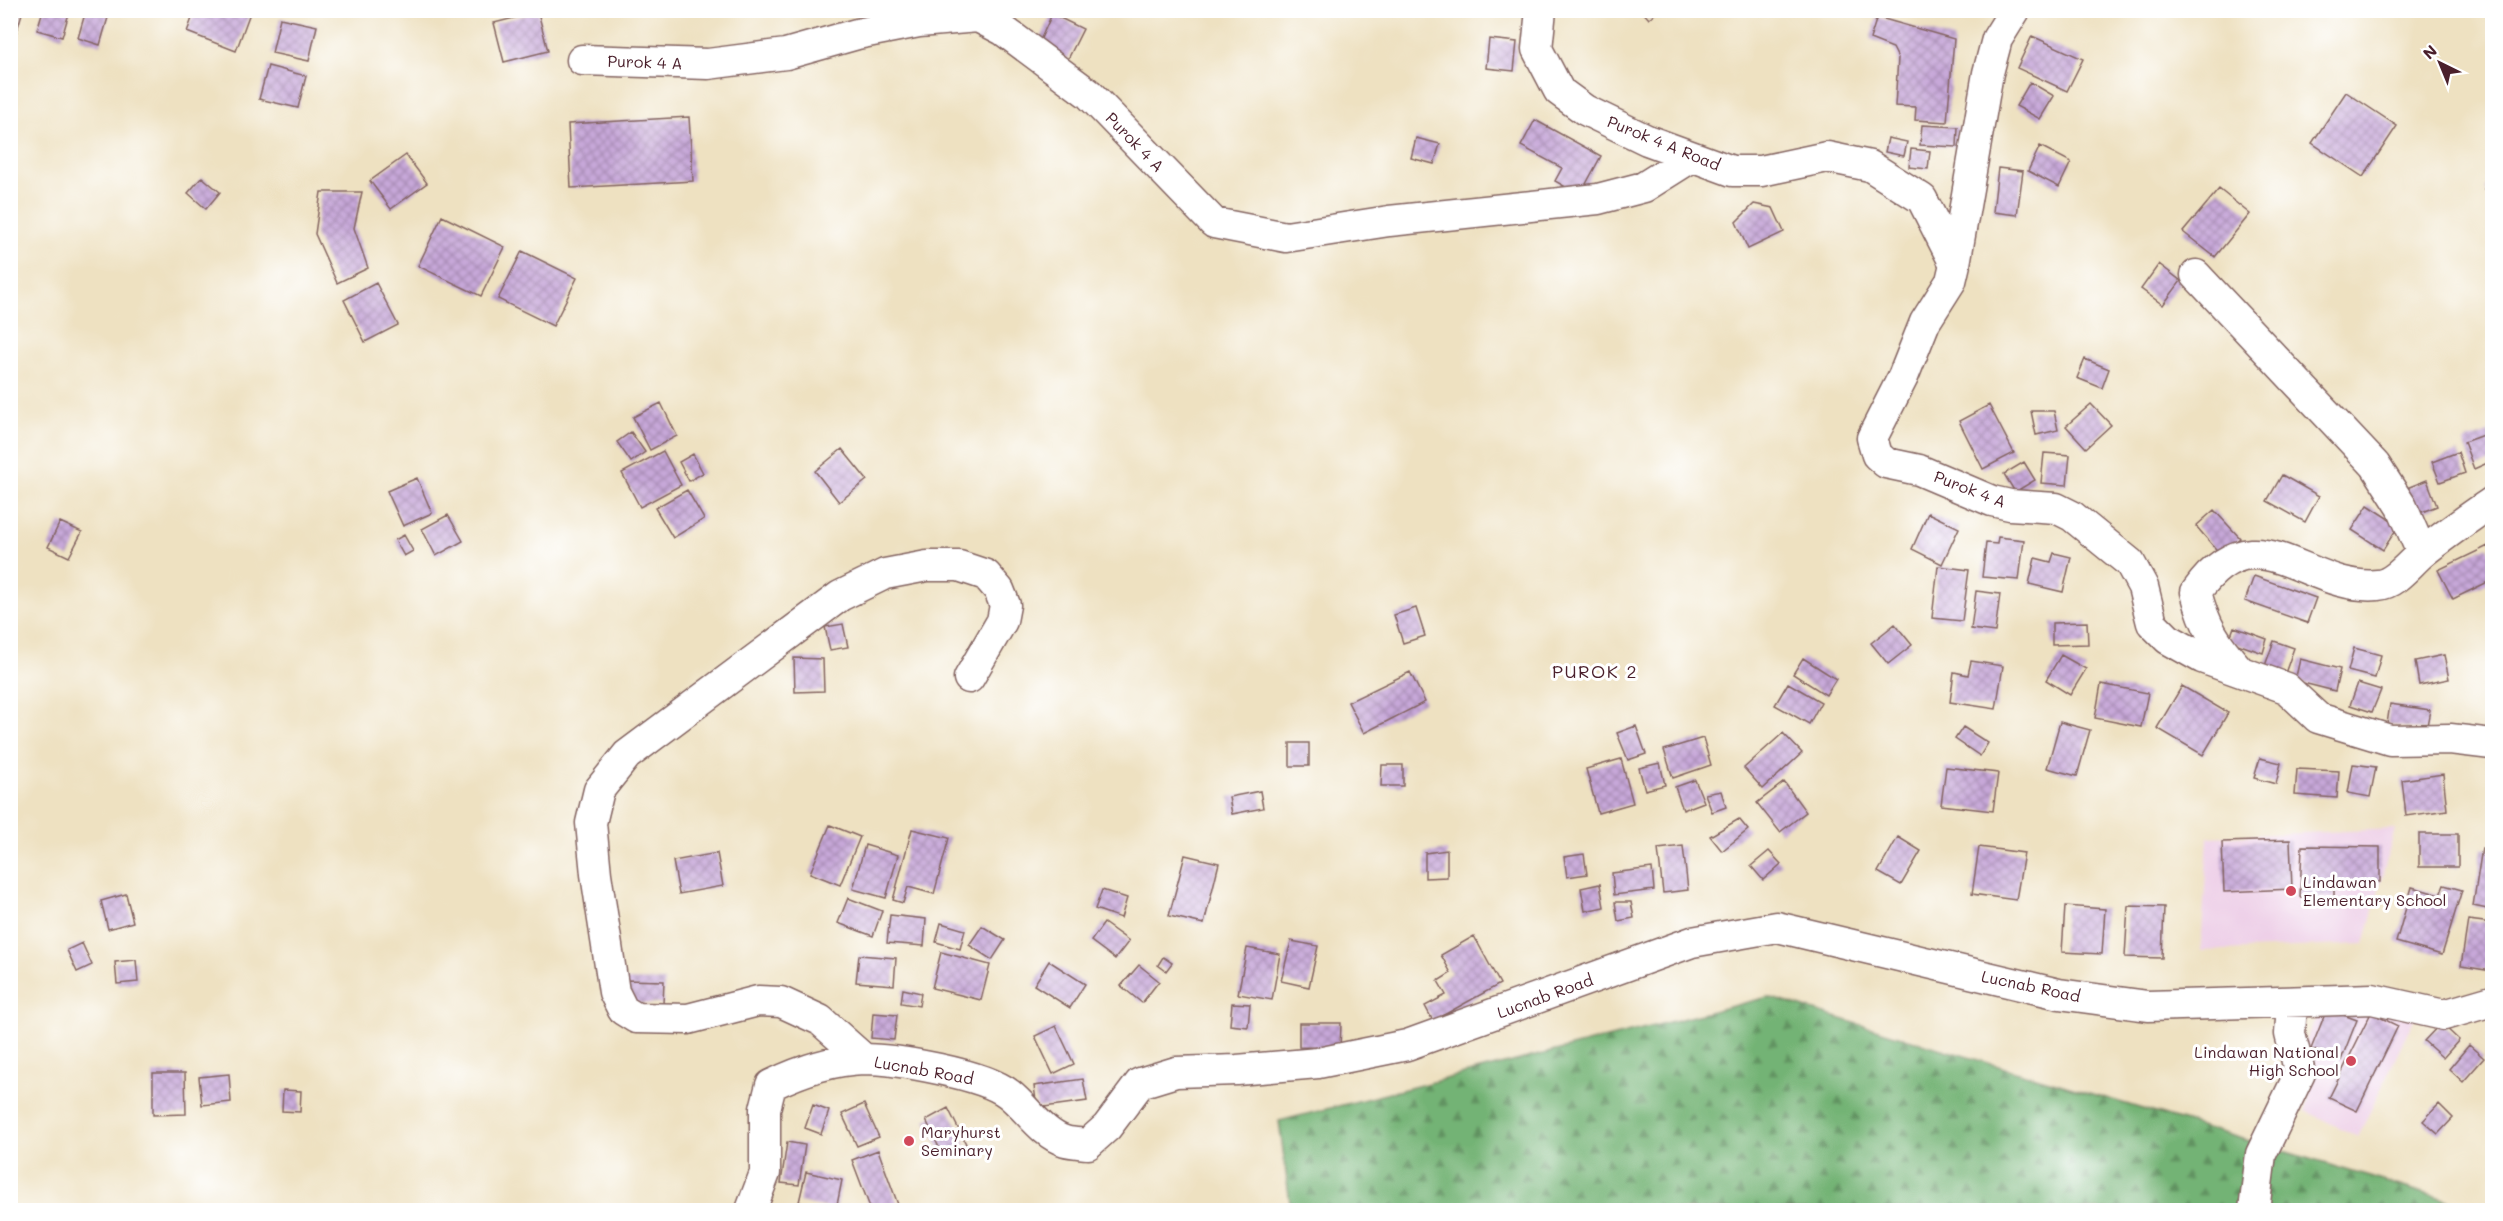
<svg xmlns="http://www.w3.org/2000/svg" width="2503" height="1221" font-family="Mali,sans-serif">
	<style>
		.built { fill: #eed0e8 }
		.forest { fill: url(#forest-firs); stroke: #5e6950; stroke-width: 1.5 }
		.building { fill: url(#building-cross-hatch) }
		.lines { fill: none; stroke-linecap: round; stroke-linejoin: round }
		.minor-casing { stroke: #836360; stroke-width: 33 }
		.minor { stroke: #fff; stroke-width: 30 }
		.poi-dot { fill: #d1495b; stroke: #fff; stroke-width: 2 }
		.labels { text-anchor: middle; stroke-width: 6; stroke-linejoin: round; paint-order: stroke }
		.street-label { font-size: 16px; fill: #4a1f2b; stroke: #fff }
		.poi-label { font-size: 16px; fill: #4a1f2b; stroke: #fff; text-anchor: start }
		.neighbourhood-label { font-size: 18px; letter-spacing: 1.5px; fill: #4a1f2b; stroke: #fff }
	</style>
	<defs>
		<pattern id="forest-firs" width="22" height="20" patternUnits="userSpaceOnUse" patternTransform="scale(1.5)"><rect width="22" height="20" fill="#73b375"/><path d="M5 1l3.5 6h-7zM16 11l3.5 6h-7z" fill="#609160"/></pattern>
		<pattern id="building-cross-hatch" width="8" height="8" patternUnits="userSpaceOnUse" patternTransform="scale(1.5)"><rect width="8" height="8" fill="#c7a8d9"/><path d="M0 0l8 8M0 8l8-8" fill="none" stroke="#a488b0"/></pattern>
	</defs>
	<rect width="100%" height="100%" fill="#fff"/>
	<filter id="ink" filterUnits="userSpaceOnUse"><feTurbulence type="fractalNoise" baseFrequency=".0167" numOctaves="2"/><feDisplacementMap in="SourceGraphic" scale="12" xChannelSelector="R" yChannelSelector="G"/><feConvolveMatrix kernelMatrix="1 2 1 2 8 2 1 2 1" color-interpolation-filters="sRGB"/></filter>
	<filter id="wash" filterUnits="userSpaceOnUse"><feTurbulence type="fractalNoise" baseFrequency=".008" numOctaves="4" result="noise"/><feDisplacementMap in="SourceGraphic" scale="24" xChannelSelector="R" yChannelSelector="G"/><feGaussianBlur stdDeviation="1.35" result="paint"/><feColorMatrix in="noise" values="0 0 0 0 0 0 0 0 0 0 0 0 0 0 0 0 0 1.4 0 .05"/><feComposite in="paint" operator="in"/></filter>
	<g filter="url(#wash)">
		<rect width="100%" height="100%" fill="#eee1c1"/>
		<path class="built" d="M 2395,829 L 2364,944 L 2201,951 L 2208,837 Z
			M 2323,1006 L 2415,1017 L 2358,1137 L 2306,1111 L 2313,1074 L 2301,1048 Z"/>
		<path class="forest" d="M 1768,997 L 2480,1210 L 1291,1210 L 1279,1121 Z"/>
		<g id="blocks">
			<path class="building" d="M 10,10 L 23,10 L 15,37 L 10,35 Z
				M 43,10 L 70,10 L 62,37 L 37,30 Z
				M 86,10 L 109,14 L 100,45 L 78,38 Z
				M 195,10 L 251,10 L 236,51 L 187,32 Z
				M 1641,10 L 1659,10 L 1649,19 Z
				M 538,12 L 548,51 L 504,62 L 494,23 Z
				M 1052,14 L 1083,29 L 1068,59 L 1038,45 Z
				M 1877,17 L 1954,39 L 1947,122 L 1915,120 L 1916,107 L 1895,106 L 1898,58 L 1893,48 L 1870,39 Z
				M 280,18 L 317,26 L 309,61 L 272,53 Z
				M 2032,36 L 2083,59 L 2067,91 L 2017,68 Z
				M 1489,39 L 1517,42 L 1514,71 L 1486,68 Z
				M 268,66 L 306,76 L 298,108 L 259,99 Z
				M 2030,82 L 2054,96 L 2040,119 L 2016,106 Z
				M 2346,92 L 2397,126 L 2363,177 L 2312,143 Z
				M 689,117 L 693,181 L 571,188 L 568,124 Z
				M 1535,120 L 1601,156 L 1580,195 L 1555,181 L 1562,168 L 1521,146 Z
				M 1922,125 L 1958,127 L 1957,147 L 1920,145 Z
				M 1416,138 L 1440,144 L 1434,164 L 1411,158 Z
				M 1888,138 L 1907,142 L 1904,156 L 1885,152 Z
				M 2040,146 L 2071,162 L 2059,187 L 2028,171 Z
				M 1911,149 L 1930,151 L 1928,169 L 1909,167 Z
				M 406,155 L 427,183 L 391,209 L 370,181 Z
				M 1998,168 L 2023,171 L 2017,215 L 1993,212 Z
				M 202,177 L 220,192 L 206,209 L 188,193 Z
				M 2492,181 L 2492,197 L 2484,189 Z
				M 2219,189 L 2250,214 L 2215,257 L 2183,232 Z
				M 321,192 L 362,192 L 354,228 L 368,268 L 337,283 L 315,234 Z
				M 1754,204 L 1773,208 L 1784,232 L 1748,249 L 1736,222 Z
				M 442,216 L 505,247 L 481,296 L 418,266 Z
				M 522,251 L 577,278 L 553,326 L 498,299 Z
				M 2159,264 L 2181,281 L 2163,305 L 2141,289 Z
				M 376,283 L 398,325 L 365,342 L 344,300 Z
				M 2085,359 L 2109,369 L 2102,388 L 2077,378 Z
				M 661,403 L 677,436 L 650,450 L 633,417 Z
				M 2091,404 L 2111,425 L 2086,448 L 2066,426 Z
				M 1989,405 L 2014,453 L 1983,469 L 1959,421 Z
				M 2031,411 L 2054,411 L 2058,430 L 2036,435 Z
				M 631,432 L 645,452 L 631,462 L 617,442 Z
				M 2491,432 L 2492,461 L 2474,469 L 2464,442 Z
				M 842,449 L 867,480 L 839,502 L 815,471 Z
				M 663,451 L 681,485 L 640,507 L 622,473 Z
				M 2458,452 L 2465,473 L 2440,482 L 2432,462 Z
				M 2044,453 L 2070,455 L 2067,485 L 2041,483 Z
				M 693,454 L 703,473 L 689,481 L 679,462 Z
				M 2024,462 L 2035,480 L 2015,492 L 2004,474 Z
				M 2282,475 L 2319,496 L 2305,522 L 2267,501 Z
				M 417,478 L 432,513 L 403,526 L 387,491 Z
				M 2427,480 L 2437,506 L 2412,516 L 2402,490 Z
				M 687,490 L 704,519 L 673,538 L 655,508 Z
				M 2368,505 L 2399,525 L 2383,550 L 2352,530 Z
				M 2214,510 L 2240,538 L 2221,555 L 2196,526 Z
				M 1928,513 L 1959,528 L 1942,564 L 1912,549 Z
				M 448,515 L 463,541 L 436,556 L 422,529 Z
				M 60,522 L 82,532 L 69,557 L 48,547 Z
				M 404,535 L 413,551 L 404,556 L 395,540 Z
				M 1998,537 L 2024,540 L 2019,580 L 1982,577 L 1986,543 L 1997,544 Z
				M 2488,546 L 2492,555 L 2492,580 L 2453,599 L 2438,570 Z
				M 2054,553 L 2071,557 L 2063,592 L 2029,584 L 2035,558 L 2051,562 Z
				M 1938,566 L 1969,570 L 1962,621 L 1932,618 Z
				M 2254,576 L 2316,598 L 2307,623 L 2245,601 Z
				M 1976,591 L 2000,594 L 1995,632 L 1971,629 Z
				M 1416,608 L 1425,636 L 1403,643 L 1394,615 Z
				M 2087,622 L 2088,644 L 2052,645 L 2052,623 Z
				M 843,624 L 848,647 L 830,650 L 825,627 Z
				M 1895,624 L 1912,645 L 1888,664 L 1871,643 Z
				M 2234,627 L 2267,639 L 2263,653 L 2229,641 Z
				M 2274,641 L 2294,648 L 2283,679 L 2263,671 Z
				M 2354,648 L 2381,655 L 2375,678 L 2348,671 Z
				M 2061,655 L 2086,669 L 2070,695 L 2046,680 Z
				M 2444,655 L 2449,679 L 2419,685 L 2415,661 Z
				M 794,658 L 823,659 L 824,691 L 795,692 Z
				M 1803,658 L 1836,679 L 1826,695 L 1793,674 Z
				M 2300,659 L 2340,669 L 2335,691 L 2295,681 Z
				M 1971,661 L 2003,666 L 1996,709 L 1950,702 L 1954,672 L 1968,675 Z
				M 1410,672 L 1425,702 L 1364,733 L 1348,702 Z
				M 1788,683 L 1821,702 L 1809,724 L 1775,705 Z
				M 2358,683 L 2381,690 L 2372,712 L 2350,705 Z
				M 2101,684 L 2148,693 L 2141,727 L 2095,718 Z
				M 2182,686 L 2228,713 L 2203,755 L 2157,728 Z
				M 2390,704 L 2430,710 L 2426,731 L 2387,724 Z
				M 2060,722 L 2090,730 L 2077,776 L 2047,768 Z
				M 1636,726 L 1646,754 L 1628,760 L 1617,733 Z
				M 1963,727 L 1988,743 L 1980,756 L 1955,739 Z
				M 1783,733 L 1802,753 L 1763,789 L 1744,768 Z
				M 1703,738 L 1711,765 L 1673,778 L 1664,750 Z
				M 1290,743 L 1309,743 L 1309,766 L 1290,766 Z
				M 2260,758 L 2281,763 L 2276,784 L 2254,778 Z
				M 1621,759 L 1633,803 L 1598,813 L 1586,769 Z
				M 1660,763 L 1665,785 L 1645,790 L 1639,768 Z
				M 2353,764 L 2376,767 L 2370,797 L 2348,793 Z
				M 1382,765 L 1403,765 L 1403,786 L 1381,786 Z
				M 1946,767 L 1998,773 L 1993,811 L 1941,805 Z
				M 2297,769 L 2339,771 L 2337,798 L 2295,795 Z
				M 2443,774 L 2447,810 L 2406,816 L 2402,780 Z
				M 1695,780 L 1704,802 L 1683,810 L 1675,787 Z
				M 1784,782 L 1806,812 L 1780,832 L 1757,803 Z
				M 1260,791 L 1263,808 L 1232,814 L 1229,797 Z
				M 1721,791 L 1726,807 L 1712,812 L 1705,794 Z
				M 1739,819 L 1748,830 L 1722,851 L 1710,836 Z
				M 830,825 L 860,837 L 840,885 L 810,873 Z
				M 912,829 L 949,838 L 934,894 L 908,887 L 903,903 L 893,900 Z
				M 2419,834 L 2458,834 L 2458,867 L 2419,867 Z
				M 1898,837 L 1921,851 L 1901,885 L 1878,872 Z
				M 2290,840 L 2292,889 L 2224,892 L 2222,842 Z
				M 865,845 L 898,855 L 886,898 L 853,889 Z
				M 1683,846 L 1688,890 L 1663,893 L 1658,849 Z
				M 2302,846 L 2380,847 L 2380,882 L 2334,881 L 2334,897 L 2300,897 Z
				M 1979,847 L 2024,853 L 2016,900 L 1972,894 Z
				M 2482,848 L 2492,850 L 2492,910 L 2473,906 Z
				M 1447,850 L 1447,877 L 1425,878 L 1425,853 Z
				M 1769,851 L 1781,864 L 1763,880 L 1751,866 Z
				M 717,853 L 723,886 L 679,894 L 673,861 Z
				M 1584,854 L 1587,874 L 1567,877 L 1564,857 Z
				M 1185,855 L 1219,863 L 1204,924 L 1169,916 Z
				M 1652,868 L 1654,890 L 1614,895 L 1612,873 Z
				M 1600,884 L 1604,907 L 1585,911 L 1581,888 Z
				M 2444,885 L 2462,890 L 2442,955 L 2396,942 L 2412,887 L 2440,895 Z
				M 1102,890 L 1127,898 L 1121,918 L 1095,909 Z
				M 126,894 L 133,922 L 108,929 L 101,901 Z
				M 848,898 L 882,911 L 873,936 L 838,923 Z
				M 1615,902 L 1631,902 L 1634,918 L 1618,921 Z
				M 2065,906 L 2105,909 L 2102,954 L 2062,952 Z
				M 2128,906 L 2164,907 L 2162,958 L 2125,957 Z
				M 890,915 L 926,919 L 924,946 L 887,943 Z
				M 2468,920 L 2492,923 L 2492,971 L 2461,966 Z
				M 941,923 L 965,930 L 960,949 L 936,942 Z
				M 1104,923 L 1129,941 L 1115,959 L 1091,941 Z
				M 982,926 L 1005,940 L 992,960 L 969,945 Z
				M 1474,936 L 1500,984 L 1433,1021 L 1425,1006 L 1446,995 L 1438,981 L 1451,973 L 1441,955 Z
				M 1291,941 L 1318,946 L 1309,987 L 1281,981 Z
				M 82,943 L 92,965 L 77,972 L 67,950 Z
				M 1247,948 L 1280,954 L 1272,1000 L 1238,994 Z
				M 941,952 L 990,965 L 981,1000 L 932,988 Z
				M 859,955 L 896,958 L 894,985 L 856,982 Z
				M 1163,957 L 1172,963 L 1166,971 L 1158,965 Z
				M 136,960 L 138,982 L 117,984 L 115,962 Z
				M 1049,961 L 1085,984 L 1070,1008 L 1034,985 Z
				M 1139,965 L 1159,981 L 1142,1003 L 1121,986 Z
				M 624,980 L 664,981 L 663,1004 L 623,1003 Z
				M 903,989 L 921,993 L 919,1006 L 901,1003 Z
				M 1232,1003 L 1250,1004 L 1248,1027 L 1230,1025 Z
				M 2327,1009 L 2357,1020 L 2341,1060 L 2311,1049 Z
				M 873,1013 L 897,1015 L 894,1040 L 871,1038 Z
				M 2371,1013 L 2398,1026 L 2357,1111 L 2329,1098 Z
				M 1299,1023 L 1341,1023 L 1340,1048 L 1299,1047 Z
				M 2441,1023 L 2459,1040 L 2443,1058 L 2424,1041 Z
				M 1056,1026 L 1074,1064 L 1053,1074 L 1035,1036 Z
				M 2469,1045 L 2484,1058 L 2463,1082 L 2449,1069 Z
				M 153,1073 L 185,1073 L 186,1114 L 153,1115 Z
				M 229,1074 L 231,1102 L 202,1105 L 199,1077 Z
				M 1083,1079 L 1087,1101 L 1037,1108 L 1034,1086 Z
				M 283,1090 L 301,1091 L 300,1112 L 282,1111 Z
				M 864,1104 L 879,1137 L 857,1146 L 842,1114 Z
				M 2439,1104 L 2453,1118 L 2438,1134 L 2423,1121 Z
				M 813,1105 L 829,1111 L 821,1134 L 805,1128 Z
				M 948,1108 L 966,1144 L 943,1156 L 926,1120 Z
				M 787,1142 L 805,1145 L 799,1185 L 781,1183 Z
				M 878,1150 L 900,1210 L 871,1210 L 852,1160 Z
				M 806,1172 L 842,1180 L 836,1210 L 799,1202 Z"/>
		</g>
	</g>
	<g filter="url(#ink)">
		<use href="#blocks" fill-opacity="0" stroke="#836360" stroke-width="1.5"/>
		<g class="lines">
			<defs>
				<path id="minor" d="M 1541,10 L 1537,49 L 1559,91 L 1585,110 L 1647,140 L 1732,171 L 1761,171 L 1827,157 L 1870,166 L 1922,199 L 1955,264 L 1951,281 L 1925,322 L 1903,377 L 1872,438 L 1877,455 L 1886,463 L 1919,470 L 1992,501 L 2010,505 L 2056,508 L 2072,516 L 2130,563 L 2143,587 L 2152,623 L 2168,639 L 2202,658 L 2286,688 L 2318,718 L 2390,740 L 2450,739 L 2492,744
					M 582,60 L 708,64 L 786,54 L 857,34 L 919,22 L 978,17 L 1003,30 L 1089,94 L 1214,223 L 1286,237 L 1389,221 L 1598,199 L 1644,187 L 1690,158
					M 1955,264 L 1988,73 L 1997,39 L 2015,10
					M 2196,275 L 2375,465 L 2402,507 L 2422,553
					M 2240,671 C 2216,644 2205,627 2196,592 C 2256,507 2306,592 2378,585 C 2395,584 2409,564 2422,553 C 2444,535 2469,518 2492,502
					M 864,1059 L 820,1020 L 781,1002 L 758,1001 L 688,1019 L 636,1018 L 623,1010 L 614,992 L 596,874 L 591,823 L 599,790 L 627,755 L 840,596 L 885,574 L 927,566 L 959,566 L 986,575 L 999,590 L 1005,605 L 1002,621 L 969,678
					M 751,1210 L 765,1173 L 765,1109 L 771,1085 C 800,1071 831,1060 863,1059 C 896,1059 984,1074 1009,1094 C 1027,1108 1042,1134 1065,1141 C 1072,1143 1080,1143 1088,1144 L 1107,1127 L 1140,1083 L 1176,1072 L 1237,1070 L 1318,1063 L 1407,1045 L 1692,942 L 1777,927 L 2059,994 L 2148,1006 L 2372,999 L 2444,1015 L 2492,1001
					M 2254,1210 L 2261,1154 L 2300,1073 L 2290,1034 L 2292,1002"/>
			</defs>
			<use href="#minor" class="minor-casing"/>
			<use href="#minor" class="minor"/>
		</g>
	</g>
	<g class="poi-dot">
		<circle cx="2291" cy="891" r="6"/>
		<circle cx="2351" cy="1061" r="6"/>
		<circle cx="909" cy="1141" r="6"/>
	</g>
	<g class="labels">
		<g class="street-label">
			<text transform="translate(645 62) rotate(2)" y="6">Purok 4 A</text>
			<text transform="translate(1135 142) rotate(46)" y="6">Purok 4 A</text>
			<text transform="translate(1664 143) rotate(22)" y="6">Purok 4 A Road</text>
			<text transform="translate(1970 489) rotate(21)" y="6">Purok 4 A</text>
			<text transform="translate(2031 986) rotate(12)" y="6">Lucnab Road</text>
			<text transform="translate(1545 996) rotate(-20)" y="6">Lucnab Road</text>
			<text transform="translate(924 1070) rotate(10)" y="6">Lucnab Road</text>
		</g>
		<g class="poi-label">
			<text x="2303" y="888">Lindawan<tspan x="2303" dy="18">Elementary School</tspan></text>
			<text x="2339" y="1058" text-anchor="end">Lindawan National<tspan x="2339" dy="18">High School</tspan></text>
			<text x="921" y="1138">Maryhurst<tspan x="921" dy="18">Seminary</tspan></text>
		</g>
		<g class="neighbourhood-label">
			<text x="1595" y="678">PUROK 2</text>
		</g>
	</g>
	<rect width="2503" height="1221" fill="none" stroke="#fff" stroke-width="36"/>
	<g transform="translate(2440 63) rotate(317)" stroke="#ffffff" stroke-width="4.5" paint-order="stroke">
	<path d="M0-4.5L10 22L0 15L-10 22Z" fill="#4a1f2b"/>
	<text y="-9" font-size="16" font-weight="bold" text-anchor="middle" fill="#4a1f2b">N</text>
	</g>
</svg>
